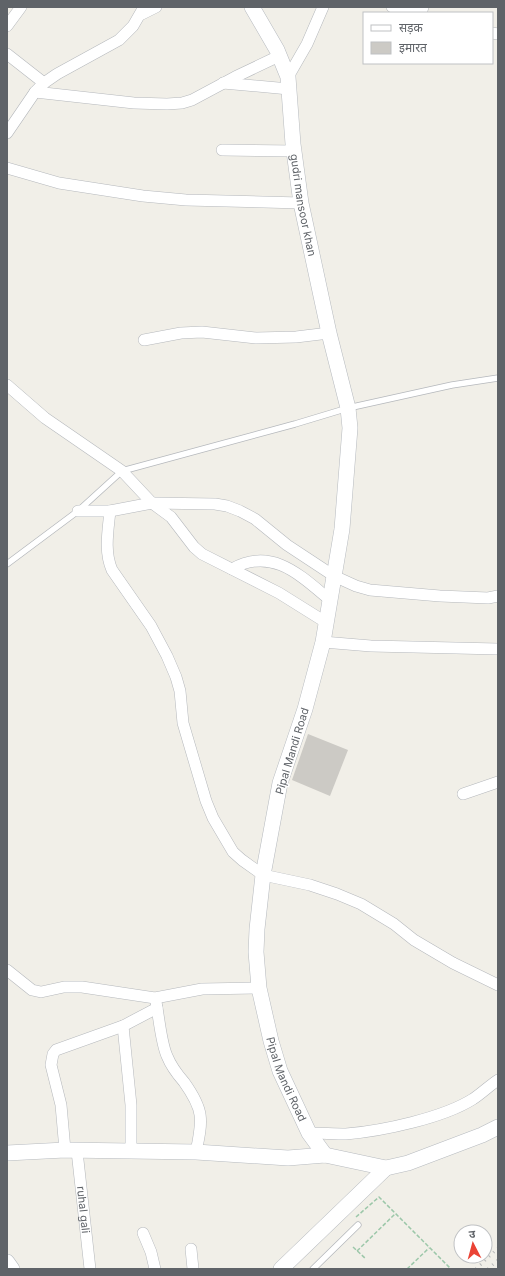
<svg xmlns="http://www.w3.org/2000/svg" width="505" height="1276" font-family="Inter,'Noto Sans Devanagari',sans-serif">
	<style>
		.building { fill: #cccac5 }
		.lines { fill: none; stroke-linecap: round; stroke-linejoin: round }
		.lane-casing { stroke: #b5b8bc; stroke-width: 7 }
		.street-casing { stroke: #b5b8bc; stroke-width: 12 }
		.secondary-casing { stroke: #b6babf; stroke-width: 16 }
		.path { stroke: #9cc7a9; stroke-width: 1.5; stroke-dasharray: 4 2; stroke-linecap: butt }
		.lane { stroke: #fff; stroke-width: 5.5 }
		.street { stroke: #fff; stroke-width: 11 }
		.secondary { stroke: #fff; stroke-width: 15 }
		.rail { stroke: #b6b7b8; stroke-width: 3; stroke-dasharray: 1 5; stroke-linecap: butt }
		.labels { text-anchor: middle; stroke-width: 3; stroke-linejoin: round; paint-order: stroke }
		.street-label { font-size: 11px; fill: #5f6368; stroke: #fff }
	</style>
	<rect width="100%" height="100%" fill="#f1efe8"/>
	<path class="building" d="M 308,734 L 348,750 L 330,796 L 292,780 Z"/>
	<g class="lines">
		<defs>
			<path id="lane" d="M 7,564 L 78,511 L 122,471 L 295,424 L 348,408 L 452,385 L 498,378
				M 313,1269 L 358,1225"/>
			<g id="street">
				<path d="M 392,7 L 415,13"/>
				<path d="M 421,13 L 423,7"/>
				<path d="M 142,14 L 156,7"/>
				<path d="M 7,26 L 21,7"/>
				<path d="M 492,33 L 498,34"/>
				<path d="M 7,54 L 44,83"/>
				<path d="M 288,77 L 307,44 L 323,7"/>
				<path d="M 223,83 L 289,89"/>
				<path d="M 35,92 L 134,103 L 167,104 L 182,103 L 192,100 L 235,77 L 279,56"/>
				<path d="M 7,133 L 35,92 L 44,83 L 57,74 L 119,40 L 133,26 L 144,7"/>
				<path d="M 222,150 L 294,151"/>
				<path d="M 7,168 L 59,183 L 143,196 L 186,200 L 301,203"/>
				<path d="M 144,340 L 181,333 L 202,332 L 256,338 L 296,337 L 329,333"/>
				<path d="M 7,385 L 45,418 L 122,471 L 152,503 L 171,517 L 194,547 L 202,554 L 279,593 L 327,623"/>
				<path d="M 78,511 L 110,511 L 152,503 L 215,504 L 227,506 L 240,511 L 255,519 L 287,545 L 334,576 L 356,586 L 370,590 L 440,596 L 488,598 L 498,596"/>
				<path d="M 110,511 C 108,531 104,552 112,570 L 151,626 L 167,656 L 176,677 L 180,691 L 183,723 L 206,801 L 213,818 L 233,852 L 242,860 L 263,875 L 310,885 L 337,894 L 361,904 L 394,924 L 414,940 L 453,963 L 498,985"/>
				<path d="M 232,569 C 272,546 301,576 330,600"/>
				<path d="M 323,642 L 371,646 L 498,649"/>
				<path d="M 463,794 L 498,782"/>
				<path d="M 7,970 L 32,990 L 41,992 L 64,987 L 82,987 L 155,998 L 202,989 L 259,988"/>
				<path d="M 156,1002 C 159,1017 161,1043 167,1056 C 171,1066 177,1074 184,1082 C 204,1110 203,1119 196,1152"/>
				<path d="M 123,1026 L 131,1105 L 131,1151"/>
				<path d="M 309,1133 C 321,1133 334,1134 346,1134 C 382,1131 443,1118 473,1099 C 482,1093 489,1086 498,1080"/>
				<path d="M 65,1150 L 61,1105 L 51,1065 L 53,1054 L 56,1050 L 123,1026 L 157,1008"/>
				<path id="s1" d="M 77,1151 L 90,1269"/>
				<path d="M 143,1233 L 151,1252 L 155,1269"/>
				<path d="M 191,1249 L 193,1269"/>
			</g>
			<g id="secondary">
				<path id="s2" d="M 252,7 L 277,50 L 288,77 L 293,144 L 301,203 L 329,333 L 348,408 L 350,428 L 342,529 L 323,642 L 305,709 L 280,783 L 263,875 L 257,929 L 256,952 L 259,988 L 271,1041 L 280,1071 L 309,1133 L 325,1155"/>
				<path d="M 7,1153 L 65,1150 L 196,1152 L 288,1158 L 325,1155 L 386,1168 L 408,1163 L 482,1135 L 498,1127"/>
				<path d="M 7,1262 L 12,1269"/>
				<path d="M 281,1269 L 386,1168"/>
			</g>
		</defs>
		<use href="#lane" class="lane-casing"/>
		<use href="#street" class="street-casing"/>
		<use href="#secondary" class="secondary-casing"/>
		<path class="path" d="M 356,1217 L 379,1197 L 451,1269
			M 353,1247 L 366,1259
			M 357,1251 L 395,1214
			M 407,1269 L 429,1248"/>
		<use href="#lane" class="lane"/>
		<use href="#street" class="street"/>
		<use href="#secondary" class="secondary"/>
		<path class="rail" d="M 476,1269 L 498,1248
			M 488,1269 L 498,1260"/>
	</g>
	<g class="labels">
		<g class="street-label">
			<text dy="4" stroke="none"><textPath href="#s2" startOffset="208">gudri mansoor khan</textPath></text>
			<text transform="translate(292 751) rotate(-73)" y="4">Pipal Mandi Road</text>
			<text dy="4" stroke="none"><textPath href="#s2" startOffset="1102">Pipal Mandi Road</textPath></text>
			<text dy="4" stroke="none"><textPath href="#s1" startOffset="59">ruhal gali</textPath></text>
		</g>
	</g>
	<rect width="505" height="1276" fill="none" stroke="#5f6368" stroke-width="16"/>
	<rect x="363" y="12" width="130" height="52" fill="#ffffff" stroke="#bfc1c3"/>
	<rect x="371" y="25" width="20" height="6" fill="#ffffff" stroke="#bfc1c3"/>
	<text x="399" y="32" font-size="12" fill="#5f6368">सड़क</text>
	<rect x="371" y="42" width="20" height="12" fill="#cccac5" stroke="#bfc1c3"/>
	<text x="399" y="52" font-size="12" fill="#5f6368">इमारत</text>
	<g transform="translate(473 1244) rotate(354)"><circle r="19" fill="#ffffff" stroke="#bfc1c3"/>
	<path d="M0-3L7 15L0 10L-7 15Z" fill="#ea4335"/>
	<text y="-6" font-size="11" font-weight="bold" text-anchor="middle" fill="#5f6368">उ</text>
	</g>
</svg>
